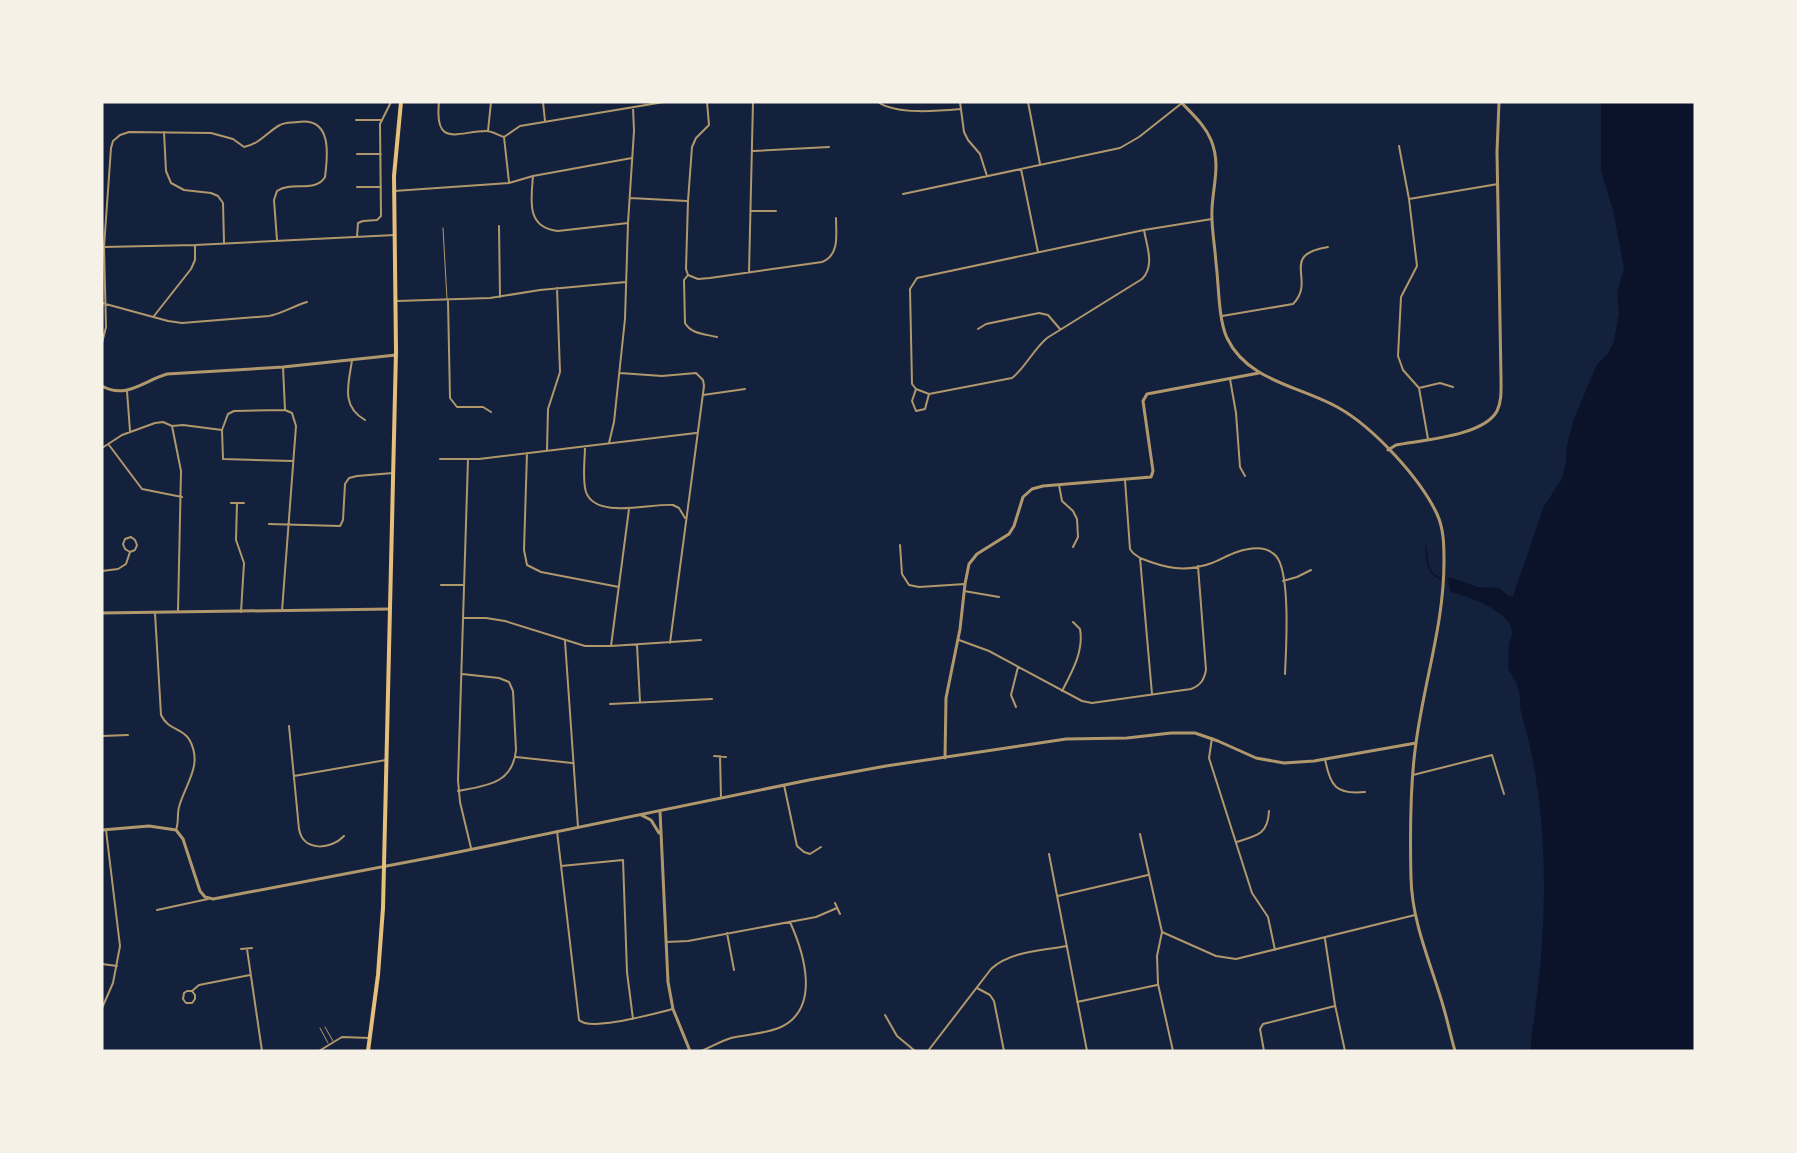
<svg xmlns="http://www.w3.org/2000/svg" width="1797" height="1153" font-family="Commissioner,sans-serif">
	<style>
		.water { fill: #0b132b }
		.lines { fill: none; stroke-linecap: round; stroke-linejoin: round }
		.stream { stroke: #0b132b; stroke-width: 1.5 }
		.service { stroke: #b1986c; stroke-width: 1 }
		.minor { stroke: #b1986c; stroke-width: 2 }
		.tertiary { stroke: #b1986c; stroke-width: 3 }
		.primary { stroke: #e5c07b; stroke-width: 4 }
	</style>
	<rect width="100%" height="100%" fill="#14213d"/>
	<path class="water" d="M 1601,102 L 1695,102 L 1695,1051 L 1530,1051 C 1534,1015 1540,978 1542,942 C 1547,867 1543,788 1522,716 C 1520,710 1520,704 1520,698 C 1519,686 1514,678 1508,669 C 1509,661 1508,653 1509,645 C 1510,638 1514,635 1511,627 C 1506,610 1467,596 1451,592 C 1450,589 1448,581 1448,578 L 1452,578 L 1478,587 L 1499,588 L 1509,596 L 1513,596 L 1544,506 L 1562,479 L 1566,463 L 1567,445 L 1573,421 L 1597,364 L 1607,355 L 1614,341 L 1619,313 L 1617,292 L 1624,269 L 1613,210 L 1601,171 Z"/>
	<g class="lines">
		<path class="stream" d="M 1426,546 C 1427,560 1426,573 1441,579"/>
		<path class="service" d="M 443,228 L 447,299
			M 325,1027 L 333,1041
			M 320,1028 L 328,1043"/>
		<path class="minor" d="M 439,102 C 434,149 459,131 486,131 C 492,131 498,135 504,137
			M 543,102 L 545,121
			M 878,102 C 896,115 939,111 961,109
			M 960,102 L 964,132 L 968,140 L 980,154 L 987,176
			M 1028,102 L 1040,164
			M 356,120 L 381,120
			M 488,131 L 491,102
			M 164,132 L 166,171 L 171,183 L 184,190 L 211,193 L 218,196 L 223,203 L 224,242
			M 504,137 L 520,126 L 664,102
			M 504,137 L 509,182
			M 1399,146 L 1409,199 L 1417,266 L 1401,297 L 1398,356 L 1403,370 L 1419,388 L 1428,439
			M 753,151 L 829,147
			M 357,154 L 381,154
			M 1021,169 L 1038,252
			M 533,176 C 531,200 526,228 558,231 L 628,223
			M 357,187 L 381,187
			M 394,191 L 509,183 L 533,176 L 632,158
			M 903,194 L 1120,148 L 1139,137 L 1182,103
			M 630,198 L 687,201
			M 1409,199 L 1498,184
			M 751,211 L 776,211
			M 499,226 L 500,297
			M 1144,230 C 1147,247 1155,266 1142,279 L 1047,338 C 1033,350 1025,368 1012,378 L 929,394 L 916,389 L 912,384 L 910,289 L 917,278 L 1144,230 L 1212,219
			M 357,237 L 358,223 L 363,221 L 377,220 L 381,216 L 380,124 L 391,102
			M 104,247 L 195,245 L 395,235
			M 749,273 L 753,102
			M 688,275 L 698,279 L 710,278 L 822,262 C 840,255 836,234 836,218
			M 688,275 L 686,269 L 688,201 L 692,147 L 696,138 L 709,125 L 707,102
			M 688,275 L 684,280 L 685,323 C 691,334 705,334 717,337
			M 397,301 L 490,298 L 540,290 L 626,282
			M 448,301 L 450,398 L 457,407 L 483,407 L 491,412
			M 102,303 L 168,321 L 182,323 L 269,316 C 282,314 293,306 307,302
			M 154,316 L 191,269 L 195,260 L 195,246
			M 1222,316 L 1293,304 C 1317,280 1278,255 1328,247
			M 978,329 L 986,324 L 1039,313 L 1048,315 L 1060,329
			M 102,343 L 106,327 L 104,247 L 111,148 L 113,141 L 120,135 L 129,132 L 211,133 L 233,139 L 244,147 C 260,144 267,132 280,125 C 285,122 293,123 298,122 C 332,117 328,154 325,177 C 316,193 291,181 277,191 L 274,200 L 277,240
			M 352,360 C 349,383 340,406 365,420
			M 283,367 L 285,410
			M 620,373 L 662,376 L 696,373 L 703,380 L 704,386 L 670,643
			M 1230,379 L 1236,413 L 1240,467 L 1245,476
			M 1419,388 L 1440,383 L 1453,387
			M 916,389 L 912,401 L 916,411 L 925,409 L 929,394
			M 127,391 L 130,431
			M 703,395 L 745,389
			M 172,426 L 181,471 L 178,612
			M 609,443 L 614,422 L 625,319 L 628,223 L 634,131 L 633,107
			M 109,445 L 142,489 L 182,497
			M 585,446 C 585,460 582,479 586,492 C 596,520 652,503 673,505 L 679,508 L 685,518
			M 102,448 L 122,435 L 155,423 L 163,422 L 172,426 L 183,425 L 222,430
			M 547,450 L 548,409 L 560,372 L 557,288
			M 527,453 L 524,550 L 527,565 L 541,572 L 619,587
			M 440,459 L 479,459 L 696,433
			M 468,459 L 458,780 L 460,802 L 471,848
			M 1125,480 L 1130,549 L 1133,553 L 1140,558 L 1152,694
			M 1059,485 L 1062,501 L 1073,511 L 1077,519 L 1078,537 L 1073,547
			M 231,503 L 244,503
			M 237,503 L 236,540 L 244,563 L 241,612
			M 269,524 L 340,526 L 343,520 L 345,484 L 349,478 L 357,476 L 393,473
			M 900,545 L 902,574 L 909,585 L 919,587 L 965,584
			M 1140,558 C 1165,568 1185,573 1212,563 C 1220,560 1228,555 1237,552 C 1249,548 1266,545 1276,556 C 1291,573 1286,651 1285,674
			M 102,571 L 118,569 L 126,564 L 130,552 L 135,550 L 137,545 L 135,540 L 131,537 L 125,539 L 123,544 L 125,549 L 130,552
			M 1283,581 L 1297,577 L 1311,570
			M 441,585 L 464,585
			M 964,591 L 999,597
			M 282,611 L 296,426 L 292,413 L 285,410 L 234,411 L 228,414 L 222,430 L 223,459 L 293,461
			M 155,613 L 161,715 C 168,730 182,728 189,739 C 204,765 185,784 179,807 C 177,814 179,822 176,830
			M 463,618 L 486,618 L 505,621 L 585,646 L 611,646 L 701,640
			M 959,640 L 989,651 L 1082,701 L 1092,703 L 1191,689 C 1201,685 1204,680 1206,670 L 1198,566
			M 565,641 L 578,827
			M 637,645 L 640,702
			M 611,646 L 629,509
			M 1062,691 C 1072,672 1084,651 1080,629 L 1073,622
			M 610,704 L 712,699
			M 1016,707 L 1011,695 L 1018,667
			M 289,726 L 299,829 C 303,852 331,850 344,836
			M 102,736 L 128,735
			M 1212,738 L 1209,758 L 1252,893 L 1268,917 L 1275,950
			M 714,756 L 726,757
			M 720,756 L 721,798
			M 516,757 L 572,763
			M 1325,759 C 1330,786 1336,795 1365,792
			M 1413,775 L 1492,755 L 1504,794
			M 294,776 L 386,760
			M 784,785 L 797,846 L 804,852 L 810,854 L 821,847
			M 458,791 C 485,786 513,784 516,750 L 513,691 L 509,682 L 499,678 L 462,674
			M 557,831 L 579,1020 C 590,1032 656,1013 673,1009
			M 1140,834 L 1162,932 L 1157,956 L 1158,984 L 1173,1051
			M 1236,842 C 1256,836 1268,835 1269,811
			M 1049,854 L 1087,1051
			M 561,866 L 623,860 L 627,972 L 633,1019
			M 1058,896 L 1148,875
			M 835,903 L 840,914
			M 157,910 L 208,899
			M 1162,932 L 1216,956 L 1236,959 L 1415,915
			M 727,933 L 734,970
			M 1325,939 L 1335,1005 L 1345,1051
			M 666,942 L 688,941 L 816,917 L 837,908
			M 241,949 L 252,948
			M 247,949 L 262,1051
			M 102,964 L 117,966
			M 977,988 L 990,995 L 994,1001 L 1004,1051
			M 192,991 L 195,995 L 195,999 L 192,1003 L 186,1003 L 183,999 L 184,993 L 187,991 L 192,991 L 199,985 L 250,975
			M 1077,1002 L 1157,985
			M 102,1008 L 113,983 L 120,946 L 106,830
			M 885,1015 L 897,1036 L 915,1051
			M 319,1051 L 342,1037 L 370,1038
			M 701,1051 C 711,1047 721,1041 731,1038 C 747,1034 766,1034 781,1027 C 821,1008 804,953 790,922
			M 928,1051 L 991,969 C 1011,951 1041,951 1067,946
			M 1264,1051 L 1260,1029 L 1263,1024 L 1335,1006"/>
		<path class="tertiary" d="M 1181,102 C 1192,114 1205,125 1211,140 C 1221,164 1213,185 1212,209 C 1211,227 1215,246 1216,263 C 1219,285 1218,318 1227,338 C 1248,382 1301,386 1339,408 C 1374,428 1420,478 1437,514 C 1444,529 1444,546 1444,562 C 1444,624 1424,682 1416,743 C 1410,784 1410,837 1411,878 C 1412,924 1432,966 1444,1009 C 1448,1023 1451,1037 1455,1051
			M 102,386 C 126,400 145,380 167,374 L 283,367 L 396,355
			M 1388,450 L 1396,445 C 1422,440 1484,436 1497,411 C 1502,401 1501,389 1501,378 L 1497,152 L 1499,102
			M 102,613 L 390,609
			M 945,758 L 946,698 L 960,629 L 965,584 L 969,564 L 977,554 L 1009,534 L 1014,526 L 1023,497 L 1032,489 L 1043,486 L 1151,477 L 1153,471 L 1143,401 L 1147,394 L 1259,373
			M 660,811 L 668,982 L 673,1009 L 690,1051
			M 641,815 L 651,820 L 659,833
			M 102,830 L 149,826 L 176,830 L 183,839 L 200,891 L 205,897 L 213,899 L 439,856 L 809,780 L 886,766 L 1066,739 L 1127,738 L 1171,733 L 1195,733 L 1218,741 L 1256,758 L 1284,763 L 1314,761 L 1416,743"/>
		<path class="primary" d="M 368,1051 L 378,975 L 383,908 L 396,351 L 394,176 L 401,102"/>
	</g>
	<rect width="1797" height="1153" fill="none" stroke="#f6f1e7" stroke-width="207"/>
</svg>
